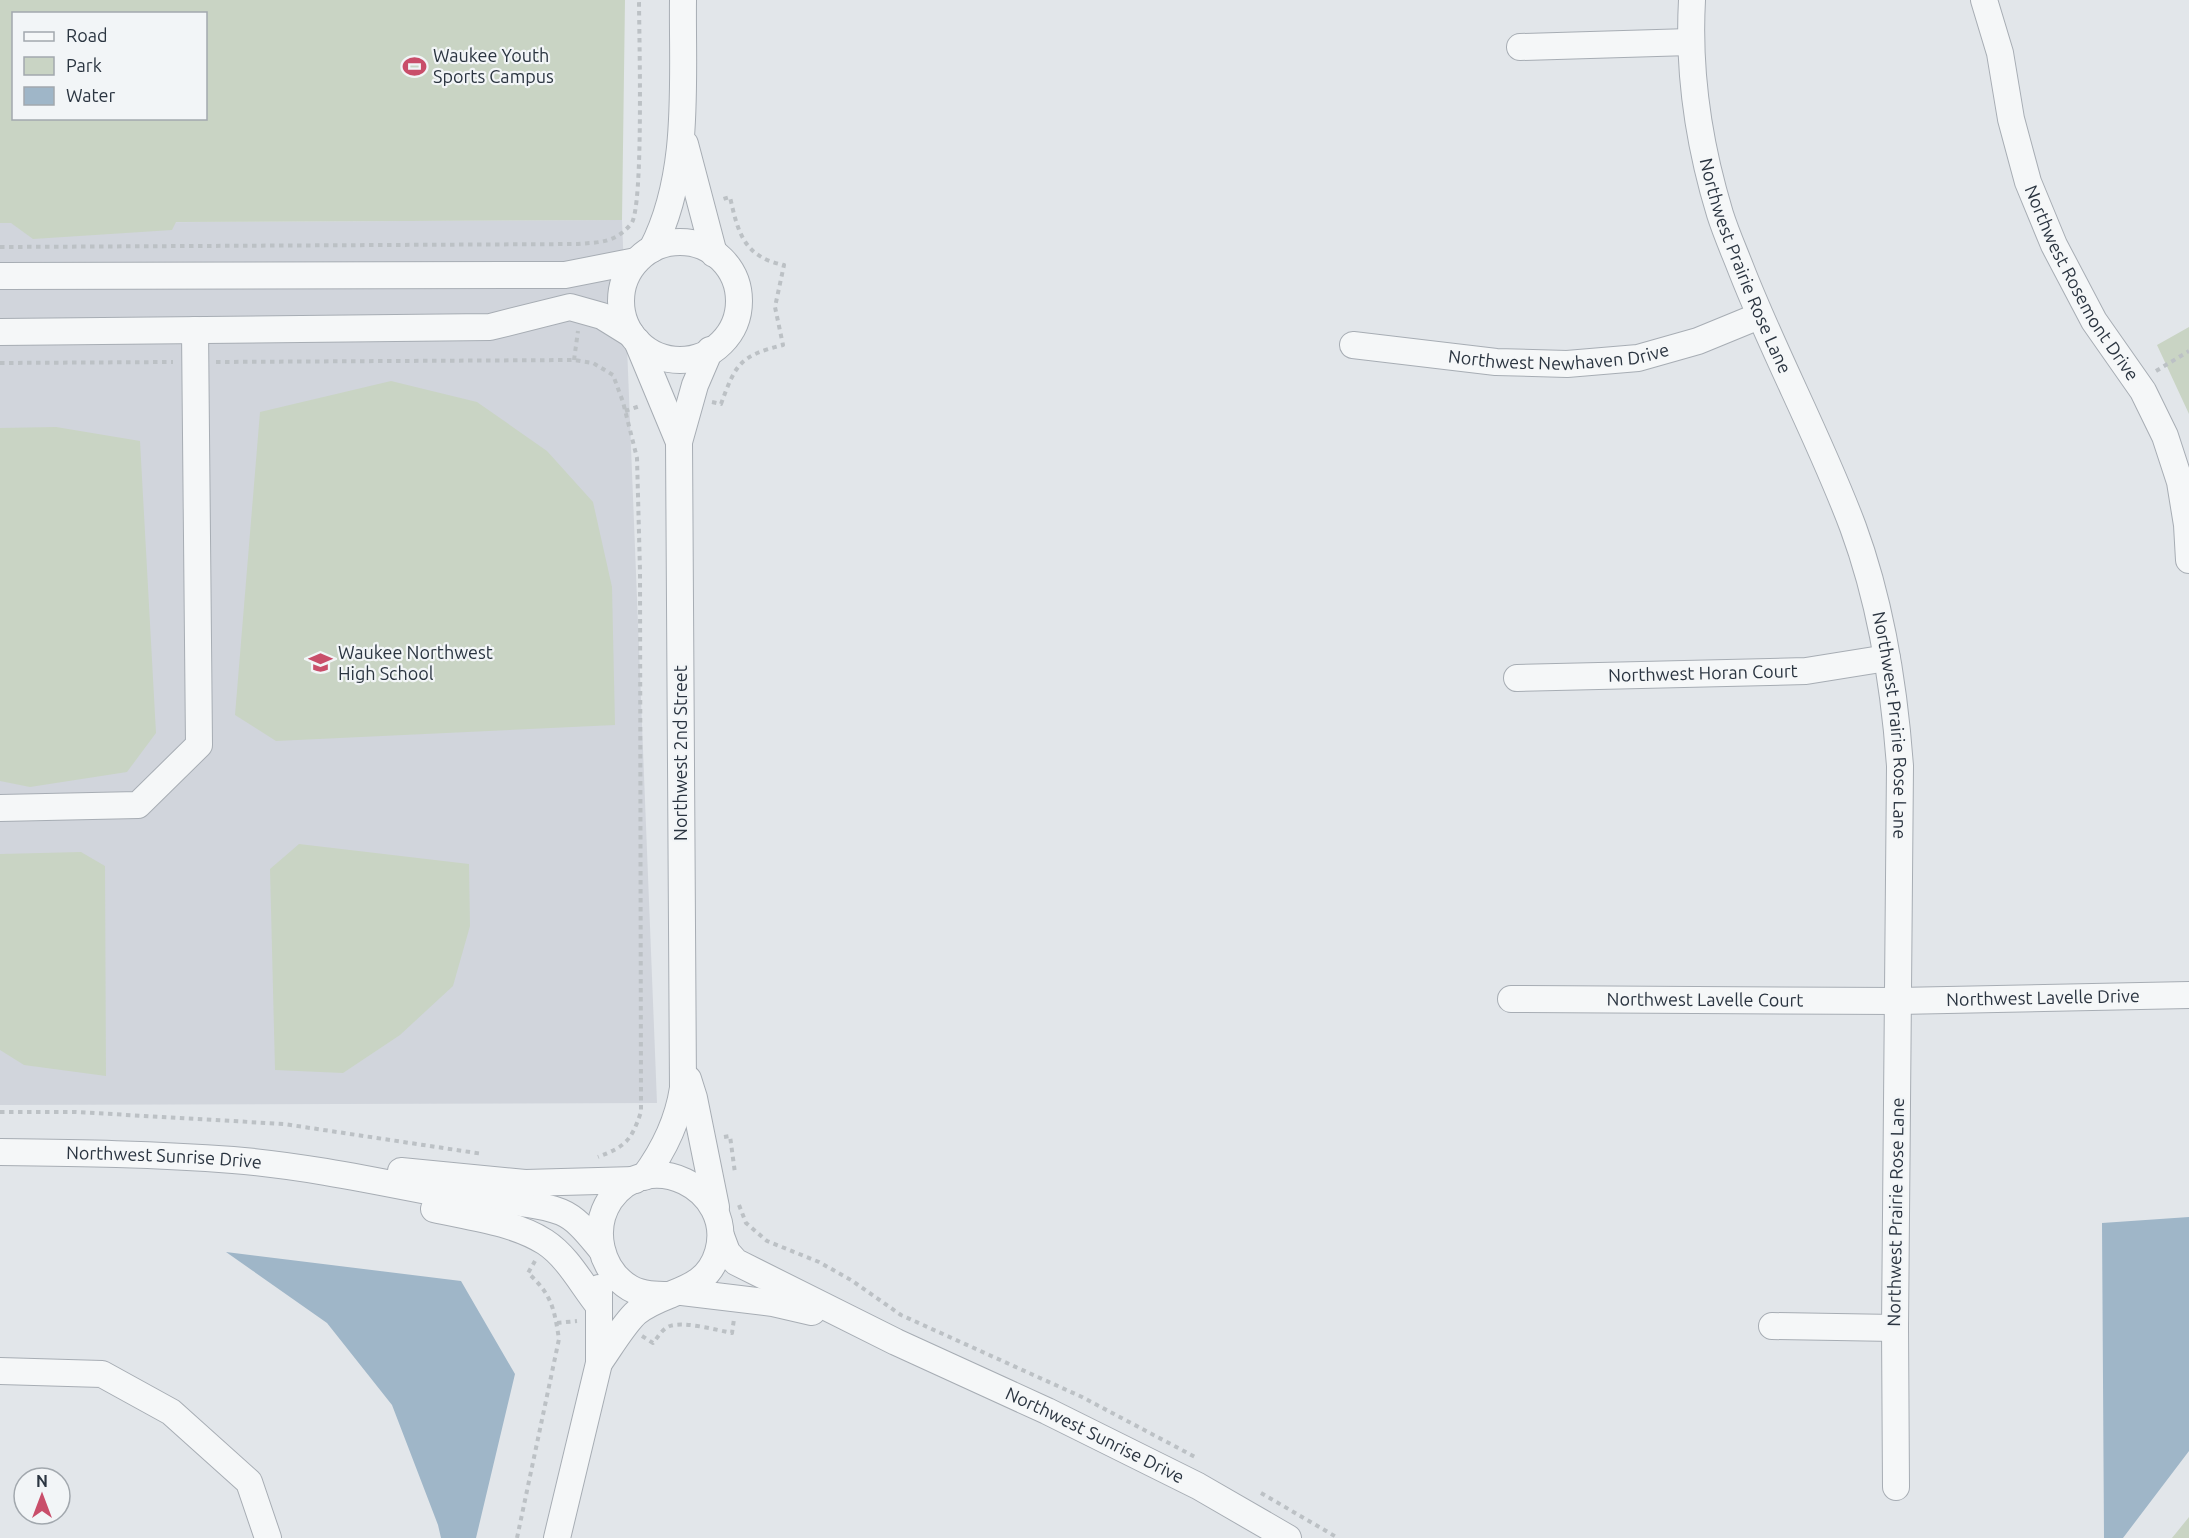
<svg xmlns="http://www.w3.org/2000/svg" width="2189" height="1538" font-family="Ubuntu,sans-serif">
	<style>
		.built { fill: #d1d5dc }
		.green { fill: #c9d4c4; fill-rule: evenodd }
		.water { fill: #9fb6c8 }
		.lines { fill: none; stroke-linecap: round; stroke-linejoin: round }
		.minor-casing { stroke: #a7adb4; stroke-width: 28 }
		.path { stroke: #bcc1c5; stroke-width: 4; stroke-dasharray: 4.5 4.5; stroke-linecap: butt }
		.minor { stroke: #f5f7f8; stroke-width: 26 }
		.labels { text-anchor: middle; stroke-width: 4.5; stroke-linejoin: round; paint-order: stroke }
		.poi-label { font-size: 18px; fill: #2b3541; stroke: #f2f5f7; text-anchor: start }
		.street-label { font-size: 18px; fill: #2b3541; stroke: #f2f5f7 }
	</style>
	<rect width="100%" height="100%" fill="#e2e6ea"/>
	<path class="built" d="M 622,220 L 657,1103 L 0,1105 L 0,223 Z"/>
	<path class="green" d="M 0,0 L 625,0 L 622,220 L 176,222 L 172,230 L 33,239 L 11,223 L 0,223 ZM 14,14 L 206,14 L 206,118 L 14,118 Z
		M 2189,327 L 2189,414 L 2157,345 Z
		M 391,381 L 477,402 L 547,451 L 593,502 L 612,587 L 615,725 L 276,741 L 235,715 L 260,412 Z
		M 56,427 L 140,441 L 156,733 L 127,772 L 30,787 L 0,781 L 0,428 Z
		M 299,844 L 469,864 L 470,926 L 453,986 L 400,1035 L 343,1073 L 275,1070 L 270,869 Z
		M 81,852 L 105,866 L 106,1076 L 24,1065 L 0,1050 L 0,854 Z
		M 2189,1517 L 2189,1538 L 2172,1538 Z"/>
	<path class="water" d="M 2189,1217 L 2189,1451 L 2123,1538 L 2104,1538 L 2102,1223 Z
		M 226,1252 L 461,1281 L 515,1374 L 476,1538 L 441,1538 L 438,1525 L 392,1405 L 327,1323 Z"/>
	<g class="lines">
		<defs>
			<g id="minor">
				<path id="s1" d="M 1692,0 C 1688,72 1699,145 1720,214 C 1726,233 1734,251 1741,269 C 1775,356 1820,439 1853,527 C 1881,603 1894,684 1900,766 L 1895,1328 L 1896,1487"/>
				<path id="s2" d="M 1984,0 L 2000,53 L 2011,119 L 2028,182 L 2054,245 L 2094,321 L 2143,391 L 2165,436 L 2180,482 L 2187,525 L 2189,560"/>
				<path d="M 1520,47 L 1690,42"/>
				<path d="M 685,144 L 714,254"/>
				<circle cx="680" cy="301" r="59"/>
				<path d="M 652,249 C 691,174 682,81 683,0"/>
				<path d="M 0,276 L 565,275 L 636,261"/>
				<path d="M 0,332 L 490,327 L 570,307 L 602,316 L 631,334"/>
				<path d="M 637,341 L 679,442"/>
				<path id="s3" d="M 1353,345 L 1496,362 L 1567,364 L 1638,358 L 1698,341 L 1759,316"/>
				<path id="s4" d="M 1517,678 L 1806,671 L 1887,658"/>
				<path d="M 0,808 L 138,805 L 199,745 L 195,330"/>
				<path id="s5" d="M 1511,999 L 1898,1001 L 2189,995"/>
				<path d="M 688,1079 L 694,1098 L 716,1207"/>
				<path id="s6" d="M 0,1152 C 78,1153 155,1154 233,1160 C 307,1166 380,1182 453,1196 C 487,1202 530,1200 561,1212 C 578,1219 590,1236 601,1249"/>
				<path d="M 401,1171 L 525,1183 L 635,1180"/>
				<path d="M 644,1177 C 664,1150 678,1121 683,1088 L 679,442 L 695,385 L 710,350"/>
				<path d="M 434,1209 C 470,1217 513,1222 545,1242 C 568,1257 582,1285 599,1306"/>
				<path id="s7" d="M 721,1236 L 727,1252 L 736,1262 L 896,1342 L 1047,1411 L 1198,1486 L 1288,1538"/>
				<path d="M 682,1292 L 773,1303 L 812,1312"/>
				<path d="M 1772,1326 L 1895,1328"/>
				<path d="M 599,1363 C 609,1349 625,1322 637,1312 C 666,1289 706,1294 718,1252 C 736,1188 647,1145 610,1200 C 591,1229 600,1270 630,1288 C 642,1295 657,1295 670,1295"/>
				<path d="M 0,1371 L 102,1374 L 171,1412 L 249,1482 L 268,1538"/>
				<path d="M 557,1538 L 599,1363 L 599,1288"/>
			</g>
		</defs>
		<use href="#minor" class="minor-casing"/>
		<path class="path" d="M 0,247 L 578,244 C 601,242 615,243 631,224 C 644,209 639,32 639,0
			M 574,360 L 578,331
			M 216,362 L 574,360 L 593,363 L 613,375 L 623,402 L 637,458 L 640,571 L 641,1112 C 631,1141 626,1146 598,1157
			M 0,363 L 173,362
			M 2156,371 L 2189,351
			M 712,402 L 721,404 C 736,363 740,356 783,345 L 775,307 L 784,265 C 744,257 738,233 730,197 L 723,199
			M 625,411 L 640,406
			M 0,1112 L 76,1112 L 284,1124 L 483,1154
			M 724,1137 L 730,1136 L 735,1173
			M 739,1205 L 746,1223 L 767,1241 L 819,1262 L 851,1280 L 901,1315 L 1082,1397 L 1197,1458
			M 557,1323 L 577,1321
			M 642,1336 L 653,1343 C 658,1337 662,1329 670,1326 C 684,1321 717,1330 732,1333 L 734,1319
			M 1261,1493 L 1338,1538
			M 517,1538 L 559,1339 C 554,1308 552,1295 528,1273 L 535,1261"/>
		<use href="#minor" class="minor"/>
	</g>
	<defs>
		<symbol id="stadium-bare" viewBox="-9 -9 18 18"><path d="M0-5a6.5 5 0 1 0 0 10a6.5 5 0 1 0 0-10ZM-3.5-1.8h7v3.6h-7Z" fill="#c94e6a" stroke="#f2f5f7" stroke-width="2.5" paint-order="stroke"/></symbol>
		<symbol id="school-bare" viewBox="-9 -9 18 18"><path d="M0-5L7-2L0 1L-7-2ZM-4 1L0 2.5L4 1V4Q0 6-4 4Z" fill="#c94e6a" stroke="#f2f5f7" stroke-width="2.5" paint-order="stroke"/></symbol>
	</defs>
	<g fill-rule="evenodd">
		<use href="#stadium-bare" x="398" y="50" width="33" height="33"/>
		<use href="#school-bare" x="304" y="646" width="33" height="33"/>
	</g>
	<g class="labels">
		<g class="poi-label">
			<text x="433" y="62">Waukee Youth<tspan x="433" dy="21">Sports Campus</tspan></text>
			<text x="338" y="659">Waukee Northwest<tspan x="338" dy="21">High School</tspan></text>
		</g>
		<g class="street-label">
			<text dy="6" stroke="none"><textPath href="#s1" startOffset="274">Northwest Prairie Rose Lane</textPath></text>
			<text dy="6" stroke="none"><textPath href="#s2" startOffset="302">Northwest Rosemont Drive</textPath></text>
			<text dy="6" stroke="none"><textPath href="#s3" startOffset="207">Northwest Newhaven Drive</textPath></text>
			<text dy="6" stroke="none"><textPath href="#s4" startOffset="186">Northwest Horan Court</textPath></text>
			<text dy="6" stroke="none"><textPath href="#s1" startOffset="760">Northwest Prairie Rose Lane</textPath></text>
			<text transform="translate(681 753) rotate(-90)" y="6">Northwest 2nd Street</text>
			<text dy="6" stroke="none"><textPath href="#s5" startOffset="532">Northwest Lavelle Drive</textPath></text>
			<text dy="6" stroke="none"><textPath href="#s5" startOffset="194">Northwest Lavelle Court</textPath></text>
			<text dy="6" stroke="none"><textPath href="#s6" startOffset="164">Northwest Sunrise Drive</textPath></text>
			<text transform="translate(1896 1212) rotate(-89)" y="6">Northwest Prairie Rose Lane</text>
			<text dy="6" stroke="none"><textPath href="#s7" startOffset="429">Northwest Sunrise Drive</textPath></text>
		</g>
	</g>
	<rect x="12" y="12" width="195" height="108" fill="#f2f5f7" stroke="#a2a8ae" stroke-width="1.5"/>
	<rect x="24" y="32" width="30" height="9" fill="#f5f7f8" stroke="#a2a8ae" stroke-width="1.5"/>
	<text x="66" y="42" font-size="18" fill="#2b3541">Road</text>
	<rect x="24" y="57" width="30" height="18" fill="#c9d4c4" stroke="#a2a8ae" stroke-width="1.5"/>
	<text x="66" y="72" font-size="18" fill="#2b3541">Park</text>
	<rect x="24" y="87" width="30" height="18" fill="#9fb6c8" stroke="#a2a8ae" stroke-width="1.5"/>
	<text x="66" y="102" font-size="18" fill="#2b3541">Water</text>
	<g transform="translate(42 1496)"><circle r="28" fill="#f2f5f7" stroke="#a2a8ae" stroke-width="1.5"/>
	<path d="M0-4.5L10 22L0 15L-10 22Z" fill="#c94e6a"/>
	<text y="-9" font-size="16" font-weight="bold" text-anchor="middle" fill="#2b3541">N</text>
	</g>
</svg>
